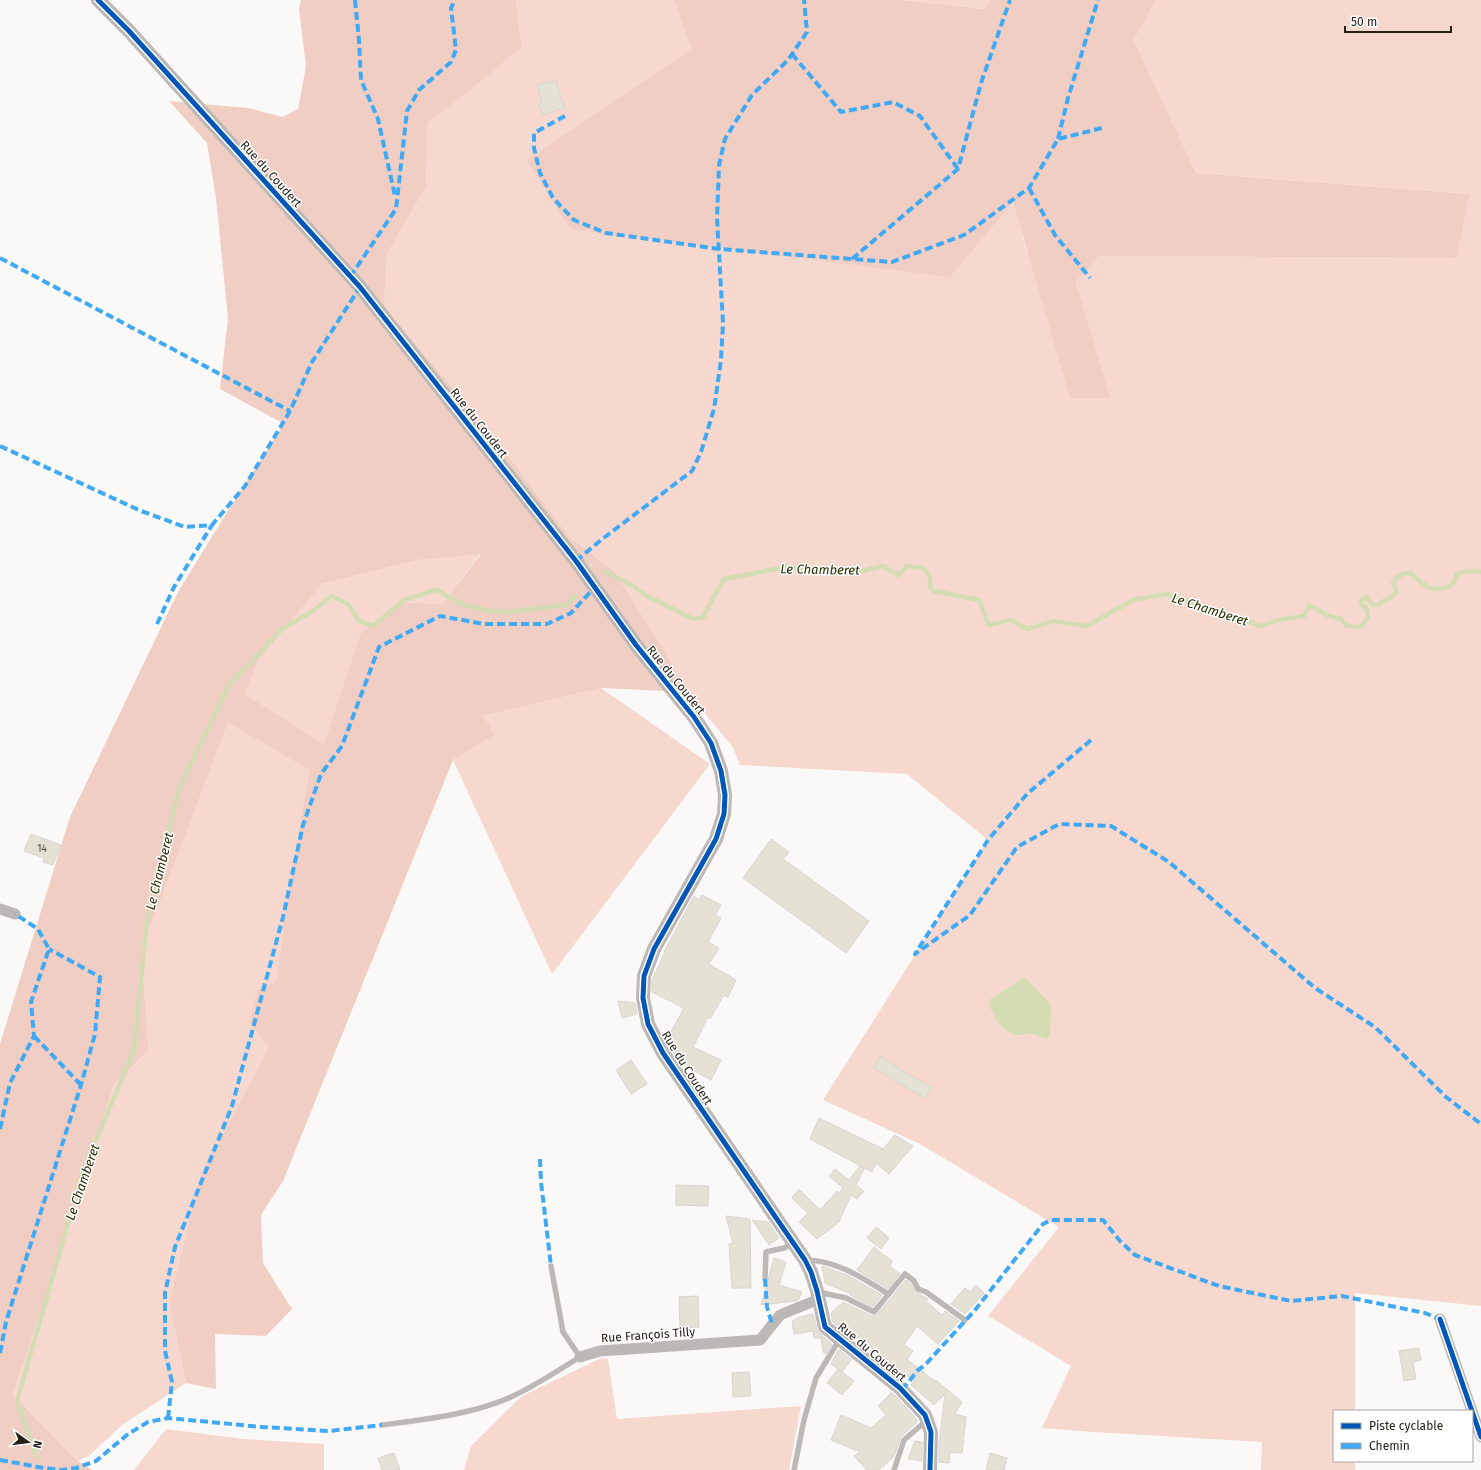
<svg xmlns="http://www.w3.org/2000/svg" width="1481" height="1470" font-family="'Fira Sans',sans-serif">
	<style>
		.green { fill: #f7d8ce }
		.forest { fill: #f1cec3; fill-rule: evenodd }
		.water { fill: #d3dcb2 }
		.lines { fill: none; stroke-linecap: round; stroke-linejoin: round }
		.stream { stroke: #d3dcb2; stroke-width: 4.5 }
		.building { fill: #e5e1d5; stroke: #d7d5ce }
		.service { stroke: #bcb8b6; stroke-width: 5.5 }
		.minor { stroke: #bcb8b6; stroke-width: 11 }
		.tertiary { stroke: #bcb8b6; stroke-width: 14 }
		.quiet { stroke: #3fa9f5; stroke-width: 4; stroke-dasharray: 8 4; stroke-linecap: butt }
		.cycleway-casing { stroke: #fff; stroke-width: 8 }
		.cycleway { stroke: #0057b8; stroke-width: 5 }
		.labels { text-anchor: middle; stroke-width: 3; stroke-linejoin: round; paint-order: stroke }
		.number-label { font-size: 10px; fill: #565046 }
		.street-label { font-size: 12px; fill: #262016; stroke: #fff }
		.water-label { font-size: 13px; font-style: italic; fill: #282f02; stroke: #fff }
	</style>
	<rect width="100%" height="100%" fill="#fbf9f7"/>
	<path class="green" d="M 516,0 L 674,0 L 691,49 L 526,160 L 570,229 L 1013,201 L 1027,252 L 1109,398 L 1076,282 L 1099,256 L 1457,258 L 1470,194 L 1196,173 L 1134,40 L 1156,0 L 1481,0 L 1481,1306 L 1355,1293 L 1355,1411 L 1334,1411 L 1334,1461 L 1355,1461 L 1355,1470 L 1261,1470 L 1262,1442 L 1093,1432 L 1042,1428 L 1071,1366 L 988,1316 L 1059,1227 L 918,1143 L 823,1100 L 988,840 L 907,774 L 740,765 L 732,746 L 687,692 L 666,653 L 614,571 L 569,536 L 492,435 L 384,306 L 387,254 L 426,187 L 428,123 L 467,93 L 522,47 Z
		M 902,0 L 989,0 L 985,9 Z
		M 481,553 L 442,604 L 397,602 L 360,634 L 324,744 L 245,694 L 258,661 L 322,584 L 418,560 Z
		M 601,688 L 710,764 L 552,974 L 453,760 L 495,735 L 484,716 Z
		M 228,723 L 309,770 L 287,899 L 276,981 L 257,990 L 269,1047 L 200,1176 L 169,1303 L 186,1383 L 122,1425 L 90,1455 L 78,1461 L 13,1395 L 83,1171 L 114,1084 L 149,1050 L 141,952 Z
		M 601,1358 L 608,1359 L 617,1419 L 801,1406 L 789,1470 L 464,1470 L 471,1446 L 522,1396 Z
		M 166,1429 L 244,1439 L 324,1444 L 324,1470 L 134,1470 Z"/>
	<path class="forest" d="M 301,0 L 516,0 L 522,47 L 467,93 L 428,123 L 426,187 L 387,254 L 384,306 L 492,435 L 569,536 L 614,571 L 666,653 L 687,692 L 601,688 L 484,716 L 495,735 L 453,760 L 283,1181 L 261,1215 L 263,1263 L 292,1309 L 266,1336 L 215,1334 L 216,1389 L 186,1383 L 169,1303 L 200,1176 L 269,1047 L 250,1024 L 257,990 L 276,981 L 287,899 L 309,770 L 228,723 L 141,952 L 149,1050 L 114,1084 L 13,1395 L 78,1461 L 92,1470 L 0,1470 L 0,1044 L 70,817 L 178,592 L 229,509 L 284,424 L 220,389 L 228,318 L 216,198 L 207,143 L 169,101 L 248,108 L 282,117 L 298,109 L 306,66 L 299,9 ZM 481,554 L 442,604 L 397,602 L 360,634 L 324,744 L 245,694 L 258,661 L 322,584 L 418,560 Z
		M 674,0 L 902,0 L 985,9 L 989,0 L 1156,0 L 1134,40 L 1196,173 L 1470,194 L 1457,258 L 1099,256 L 1076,282 L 1110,398 L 1070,398 L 1013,202 L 950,277 L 570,229 L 526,160 L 691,49 Z"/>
	<path class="water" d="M 1023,978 L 1028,980 L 1051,1005 L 1050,1034 L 1047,1039 C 1042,1038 1037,1035 1032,1034 C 1027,1033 1021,1036 1016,1035 C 1002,1032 990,1014 989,1000 Z"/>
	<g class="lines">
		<path class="stream" d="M 605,572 L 632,585 L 645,595 L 693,619 L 703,617 L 724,579 L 786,567 L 858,572 L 883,566 L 898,575 L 907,566 L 923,568 L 930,576 L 930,587 L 934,591 L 979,600 L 989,625 L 1011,620 L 1027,629 L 1054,621 L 1087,626 L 1133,600 L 1167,594 L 1261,626 L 1278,620 L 1304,616 L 1309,605 L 1329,616 L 1341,619 L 1346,625 L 1358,627 L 1363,625 L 1368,617 L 1367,609 L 1361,604 L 1361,600 L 1366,597 L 1373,605 L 1378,605 C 1384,600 1391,598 1397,592 L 1393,583 C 1398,575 1402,573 1411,573 L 1427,587 L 1435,589 L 1447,588 L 1454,583 L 1457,574 C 1466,570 1472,571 1481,572
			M 37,1457 L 17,1401 L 83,1171 L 134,1050 L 147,921 L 179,789 L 229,685 L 282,629 L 314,610 L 332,596 L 348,604 L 359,621 L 373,626 L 404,600 L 436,590 L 464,605 L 489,611 L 507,612 L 567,605 L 575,596"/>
	</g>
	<path class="building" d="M 556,80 L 564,108 L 543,115 L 539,104 L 542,103 L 537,85 Z
		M 31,834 L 61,845 L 53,865 L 43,862 L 44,858 L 24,851 Z
		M 771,839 L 789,852 L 783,859 L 869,921 L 846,953 L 743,878 Z
		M 702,895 L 721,905 L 715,915 L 721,918 L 708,942 L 719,948 L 709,964 L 736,980 L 728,997 L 724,995 L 710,1019 L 708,1017 L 693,1047 L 721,1060 L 711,1080 L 682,1064 L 666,1041 L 684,1008 L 652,992 L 652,980 L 665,952 L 664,952 L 694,896 L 699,900 Z
		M 618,1001 L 635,1003 L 637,1014 L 622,1018 Z
		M 880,1057 L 932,1088 L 925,1098 L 874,1068 Z
		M 631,1060 L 647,1084 L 631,1094 L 616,1070 Z
		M 819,1118 L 883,1149 L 895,1135 L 913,1146 L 889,1174 L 876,1163 L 872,1172 L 810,1139 Z
		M 860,1166 L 864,1169 L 856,1185 L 864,1191 L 857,1199 L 851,1195 L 839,1222 L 817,1239 L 799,1222 L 808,1213 L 792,1198 L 799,1189 L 820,1210 L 837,1191 L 839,1193 L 843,1188 L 829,1176 L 835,1169 L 849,1180 Z
		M 676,1185 L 709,1186 L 708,1206 L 676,1205 Z
		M 726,1216 L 750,1219 L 751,1288 L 732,1288 L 729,1244 L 733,1243 Z
		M 752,1220 L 768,1222 L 779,1238 L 769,1245 Z
		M 876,1227 L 889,1238 L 881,1249 L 867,1238 Z
		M 874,1247 L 892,1261 L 890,1266 L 900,1274 L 888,1289 L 857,1270 Z
		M 774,1258 L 786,1262 L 779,1285 L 802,1292 L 798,1300 L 796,1301 L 761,1305 Z
		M 822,1266 L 847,1275 L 882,1295 L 873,1307 L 850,1295 L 851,1294 L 825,1283 Z
		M 906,1280 L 911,1284 L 915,1291 L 928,1299 L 926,1301 L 942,1315 L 945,1311 L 959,1321 L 938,1344 L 917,1326 L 904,1345 L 913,1351 L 907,1359 L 933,1380 L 937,1381 L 962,1402 L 955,1414 L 966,1417 L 962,1453 L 950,1452 L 949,1463 L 939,1462 L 939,1444 L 945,1394 L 934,1405 L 911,1385 L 914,1381 L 840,1324 L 838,1327 L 833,1322 L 831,1313 L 843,1302 L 872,1316 L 876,1316 Z
		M 976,1285 L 984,1293 L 965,1314 L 951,1304 L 965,1288 L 970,1292 Z
		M 698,1296 L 699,1327 L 680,1328 L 679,1297 Z
		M 813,1314 L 817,1329 L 819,1333 L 832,1344 L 826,1354 L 823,1352 L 821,1338 L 814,1338 L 813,1331 L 794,1334 L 792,1321 L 800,1317 Z
		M 1419,1348 L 1421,1360 L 1413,1362 L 1416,1379 L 1404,1381 L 1399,1351 Z
		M 839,1349 L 851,1360 L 842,1372 L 831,1364 Z
		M 838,1369 L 854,1381 L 842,1395 L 827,1383 Z
		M 749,1372 L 751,1396 L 733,1397 L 732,1373 Z
		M 892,1392 L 918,1421 L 901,1437 L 894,1456 L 879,1470 L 867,1470 L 854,1456 L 860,1452 L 831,1440 L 841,1415 L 871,1428 L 886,1415 L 878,1406 Z
		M 915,1441 L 922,1442 L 922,1461 L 908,1459 Z
		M 394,1453 L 400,1470 L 382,1470 L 378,1458 Z
		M 990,1453 L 1007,1458 L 1004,1470 L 986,1470 Z"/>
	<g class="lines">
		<path class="service" d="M 805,1260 C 836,1260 863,1278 888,1294
			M 765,1279 L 766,1252 L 784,1248 L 793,1243
			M 818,1292 L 846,1298 L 874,1312 L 905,1274 L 914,1281 L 918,1289 L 926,1292 L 965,1320
			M 382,1425 C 426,1419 470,1415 511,1397 C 535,1386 557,1371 580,1357 L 563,1332 L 551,1266
			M 794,1470 L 804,1420 L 816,1378 L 839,1340
			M 894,1470 L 904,1440 L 926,1421"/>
		<path class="minor" d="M 0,909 L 15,914
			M 1440,1319 L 1481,1437
			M 580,1357 L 600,1351 L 760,1340 L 780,1315 L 819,1299"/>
		<path class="tertiary" d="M 98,0 L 129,31 L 360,287 L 576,561 L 636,645 L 694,717 L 711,743 L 721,771 L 725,795 L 724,814 L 716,839 L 654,949 L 644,976 L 643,998 L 648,1024 L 663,1053 L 805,1260 L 811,1272 L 817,1291 L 825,1327 L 900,1388 L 925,1415 L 931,1432 L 930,1470"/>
		<path class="quiet" d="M 355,0 L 359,40 L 361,80 L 378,119 L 395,196
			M 792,54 L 841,112 L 893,102 L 920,116 L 958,169
			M 565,116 L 534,133 L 534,148 L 540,173 L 553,198 L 574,220 L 606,233 L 719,249 L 892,262 L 964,235 L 1029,188 L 1058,139 L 1102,128
			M 1058,139 L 1068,98 L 1098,0
			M 1029,188 L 1055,235 L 1090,278
			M 0,258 L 290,411
			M 852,259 L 958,169 L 981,83 L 1010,0
			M 350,277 L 396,209 L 407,111 L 419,90 L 451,62 L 456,50 L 451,8 L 455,0
			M 0,446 L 141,511 L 185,527 L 212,525 L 245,486 L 290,411 L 312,362 L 360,287
			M 576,561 L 601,540 L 692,471 L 701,452 L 714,409 L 721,360 L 723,323 L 717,218 L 719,165 L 725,139 L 752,95 L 788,60 L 807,32 L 804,0
			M 157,624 L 174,587 L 212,525
			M 1091,740 L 1027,794 L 988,840 L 915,954 L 970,915 L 1017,847 L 1059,824 L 1111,826 L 1169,862 L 1315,988 L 1375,1027 L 1446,1097 L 1481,1124
			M 34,1036 L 81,1085
			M 0,1129 L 10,1083 L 34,1036 L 31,1002 L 49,949 L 38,929 L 15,914
			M 540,1159 L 541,1182 L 551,1266
			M 765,1279 L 767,1307 L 772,1324
			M 0,1353 L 6,1322 L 81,1085 L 95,1034 L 100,977 L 49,949
			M 902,1390 L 918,1370 L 925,1365 L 975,1310 L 1043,1224 L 1051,1220 L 1103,1220 L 1120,1241 L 1135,1255 L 1219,1286 L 1291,1301 L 1342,1296 L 1425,1313 L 1440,1319
			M 168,1418 L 172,1382 L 165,1351 L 165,1293 L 175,1247 L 232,1106 L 283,917 L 303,825 L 321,774 L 342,746 L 379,647 L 440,616 L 484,624 L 547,624 L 571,613 L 594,588
			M 0,1460 L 44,1468 L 62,1470 L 76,1468 L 96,1461 L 128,1434 L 148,1422 L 168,1418 L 262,1427 L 329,1431 L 382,1425"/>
		<defs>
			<path id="cycleway" d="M 98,0 L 129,31 L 360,287 L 576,561 L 636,645 L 694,717 L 711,743 L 721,771 L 725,795 L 724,814 L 716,839 L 654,949 L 644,976 L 643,998 L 648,1024 L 663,1053 L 805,1260 L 811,1272 L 817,1291 L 825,1327 L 900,1388 L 925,1415 L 931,1432 L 930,1470
				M 1440,1319 L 1481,1437"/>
		</defs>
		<use href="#cycleway" class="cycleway-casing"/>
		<use href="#cycleway" class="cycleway"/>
	</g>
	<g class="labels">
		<g class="number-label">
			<text x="42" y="852">14</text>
		</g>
		<g class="street-label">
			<text transform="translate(271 174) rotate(48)" y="4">Rue du Coudert</text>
			<text transform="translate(479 423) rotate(52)" y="4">Rue du Coudert</text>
			<text transform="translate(676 680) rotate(51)" y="4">Rue du Coudert</text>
			<text transform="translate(687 1068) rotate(58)" y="4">Rue du Coudert</text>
			<text transform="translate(648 1335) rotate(-4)" y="4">Rue François Tilly</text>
			<text transform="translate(872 1352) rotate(40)" y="4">Rue du Coudert</text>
		</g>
		<g class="water-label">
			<text transform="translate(820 569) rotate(1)" y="5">Le Chamberet</text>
			<text transform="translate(1210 609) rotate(18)" y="5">Le Chamberet</text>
			<text transform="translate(159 871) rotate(-76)" y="5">Le Chamberet</text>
			<text transform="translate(82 1182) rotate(-71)" y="5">Le Chamberet</text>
		</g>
	</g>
	<rect x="1333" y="1410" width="140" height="52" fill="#ffffff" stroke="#a8a6a2"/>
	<rect x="1341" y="1423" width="20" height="6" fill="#0057b8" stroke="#a8a6a2"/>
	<text x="1369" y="1430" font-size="12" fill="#262016">Piste cyclable</text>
	<rect x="1341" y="1443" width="20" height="6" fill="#3fa9f5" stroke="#a8a6a2"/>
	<text x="1369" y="1450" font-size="12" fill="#262016">Chemin</text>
	<g transform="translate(28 1442) rotate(104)" stroke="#ffffff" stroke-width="3" paint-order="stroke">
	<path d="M0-3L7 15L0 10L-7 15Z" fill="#262016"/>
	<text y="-6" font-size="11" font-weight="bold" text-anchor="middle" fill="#262016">N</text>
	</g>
	<path d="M1345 26v6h106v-6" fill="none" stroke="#262016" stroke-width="2"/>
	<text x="1351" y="26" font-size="12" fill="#262016" stroke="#ffffff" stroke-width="3" paint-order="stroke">50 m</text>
</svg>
